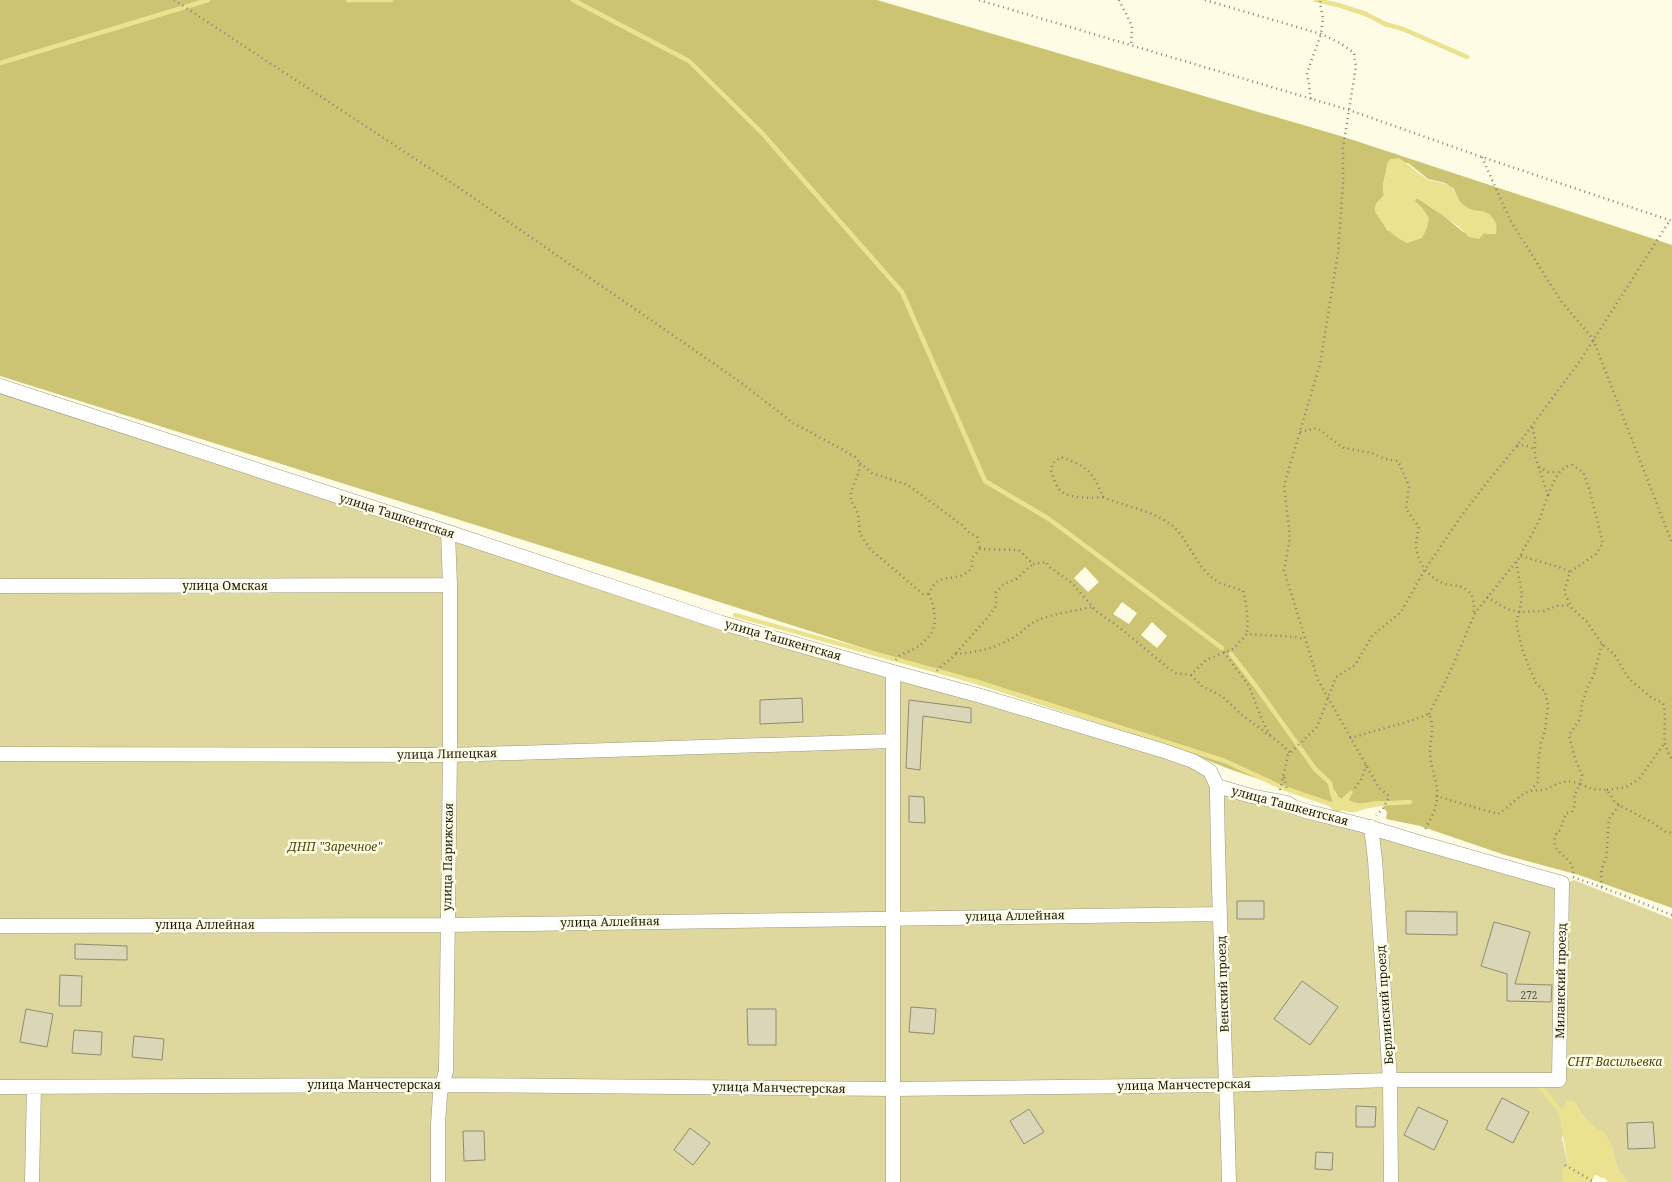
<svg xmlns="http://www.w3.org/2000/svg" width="1672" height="1182" font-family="'Noto Serif',serif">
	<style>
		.green { fill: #ded89e }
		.forest { fill: #ccc472; fill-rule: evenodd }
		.water { fill: #ebe28f }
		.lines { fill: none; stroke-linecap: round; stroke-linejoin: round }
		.stream { stroke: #ebe28f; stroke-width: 4.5 }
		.building { fill: #dad7b9; stroke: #8f8c70 }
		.minor-casing { stroke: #9b997d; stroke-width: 15 }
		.path { stroke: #828170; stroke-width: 2.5; stroke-dasharray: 1 4; stroke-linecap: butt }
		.minor { stroke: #fff; stroke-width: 14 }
		.labels { text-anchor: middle; stroke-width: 5; stroke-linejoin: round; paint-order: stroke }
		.number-label { font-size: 10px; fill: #4b493a }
		.street-label { font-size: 12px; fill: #1b1a0f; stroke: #fefce4 }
		.park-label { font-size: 12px; font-style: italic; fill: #4e4704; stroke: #fefce4 }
	</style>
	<rect width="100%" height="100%" fill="#fefce4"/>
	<path class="green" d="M 0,386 L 432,527 L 1197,763 L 1223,788 L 1559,886 L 1574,880 L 1672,919 L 1672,1182 L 1627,1182 L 1617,1168 L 1612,1147 L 1604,1133 C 1589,1126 1583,1116 1574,1102 L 1562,1138 L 1568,1165 L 1562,1178 L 1564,1182 L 0,1182 Z"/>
	<path class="forest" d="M 0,0 L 877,0 L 1344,137 L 1672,245 L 1672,908 L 1579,875 L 1505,855 L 1420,826 L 1386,819 L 1387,812 L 1382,805 L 1382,801 L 1358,805 L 1348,800 L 1351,796 L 1341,799 L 1338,797 L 1335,791 L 1331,793 L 1333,802 L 1330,803 L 1229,769 L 1180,749 L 619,570 L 0,376 ZM 1387,163 L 1408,163 L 1428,179 L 1445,183 L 1454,189 L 1459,202 L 1470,210 L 1496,234 L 1463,232 L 1443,215 L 1417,198 L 1414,201 L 1423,209 L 1388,231 L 1375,211 L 1376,204 L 1384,195 C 1381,181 1387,176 1387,163 ZM 1085,567 L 1099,582 L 1088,592 L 1074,578 ZM 1122,602 L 1137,613 L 1129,624 L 1113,614 ZM 1152,622 L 1167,636 L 1157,648 L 1141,635 Z"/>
	<path class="water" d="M 1399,158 C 1409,164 1417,173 1427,179 C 1435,183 1444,181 1452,188 C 1459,195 1456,202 1468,208 C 1477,213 1485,208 1492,217 C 1497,223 1497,227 1496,234 L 1484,233 L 1479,239 L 1469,237 L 1458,226 L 1417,198 L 1415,201 L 1423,209 L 1429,218 L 1427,228 L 1422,238 L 1407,243 C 1391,235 1384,227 1375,211 L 1376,204 L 1384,195 C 1381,180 1387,177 1387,163 L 1391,159 Z
		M 1333,789 L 1338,797 L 1341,799 L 1351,790 L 1353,792 L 1348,800 C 1360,807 1369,800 1382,801 L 1382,805 C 1377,808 1370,807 1365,809 C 1357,812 1351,814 1343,810 L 1337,813 L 1332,811 L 1329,804 L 1333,801 L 1331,793 Z
		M 1567,1101 L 1574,1101 C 1582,1116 1589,1126 1604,1132 L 1612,1147 L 1617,1168 L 1627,1182 L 1607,1182 L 1606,1179 L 1595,1175 L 1591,1182 L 1564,1182 L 1562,1178 L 1562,1170 L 1568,1165 L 1559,1114 Z"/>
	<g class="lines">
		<path class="stream" d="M 348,0 L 391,0
			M 573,0 L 689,61 L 762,133 L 902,292 L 985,481 L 1049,519 L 1222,648
			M 1316,0 L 1338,5 L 1366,14 L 1385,24 L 1403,29 L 1467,57
			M 0,63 L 208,0
			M 735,615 L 981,683 L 1225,761 L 1281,787 L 1333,805
			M 1231,654 L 1255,685 L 1315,769 L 1330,783 L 1333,796
			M 1378,804 L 1410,802
			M 1538,1084 L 1564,1116"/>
	</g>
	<path class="building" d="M 802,698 L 803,722 L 760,724 L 760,700 Z
		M 909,700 L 971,708 L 971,723 L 923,716 L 920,770 L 906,768 Z
		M 909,796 L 924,797 L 925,823 L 909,822 Z
		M 1237,901 L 1264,901 L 1264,919 L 1237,919 Z
		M 1406,911 L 1457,912 L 1457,935 L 1406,934 Z
		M 1494,922 L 1530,932 L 1515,984 L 1552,985 L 1551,1002 L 1507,1001 L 1507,974 L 1481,966 Z
		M 75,944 L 127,946 L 127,960 L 75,959 Z
		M 60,975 L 82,976 L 81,1006 L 59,1006 Z
		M 1302,981 L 1338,1007 L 1310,1045 L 1274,1019 Z
		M 911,1007 L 936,1009 L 934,1034 L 909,1032 Z
		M 26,1009 L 53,1014 L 47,1047 L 20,1042 Z
		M 747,1009 L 776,1009 L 776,1045 L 748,1045 Z
		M 74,1030 L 102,1032 L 101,1055 L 72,1053 Z
		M 134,1036 L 164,1039 L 162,1060 L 132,1057 Z
		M 1502,1098 L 1529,1112 L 1513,1143 L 1486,1129 Z
		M 1356,1106 L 1376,1107 L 1375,1127 L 1356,1127 Z
		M 1418,1107 L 1448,1121 L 1434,1150 L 1404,1135 Z
		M 1029,1109 L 1044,1132 L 1024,1144 L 1010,1121 Z
		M 1653,1122 L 1655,1148 L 1628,1149 L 1627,1123 Z
		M 690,1128 L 710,1143 L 693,1165 L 674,1150 Z
		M 463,1131 L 484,1131 L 485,1160 L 464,1161 Z
		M 1316,1152 L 1333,1153 L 1332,1170 L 1315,1169 Z"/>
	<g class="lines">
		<defs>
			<path id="minor" d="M 0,386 L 448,532 L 722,623 L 893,672 L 981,696 L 1161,750 L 1193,761 L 1210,771 L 1217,786 C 1218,918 1226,1050 1229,1182
				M 0,586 L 450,585
				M 893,672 L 893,1182
				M 0,754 L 450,755 L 893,741
				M 1371,827 L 1375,860 L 1390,1080 L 1391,1182
				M 0,926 L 448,925 L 1220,914
				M 0,1087 L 443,1085 L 894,1089 L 1227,1085 L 1390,1080 L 1559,1080 L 1562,883 L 1418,842 L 1362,825 L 1309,812 L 1294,807 L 1287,803 L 1251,796 L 1217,786
				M 32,1182 L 34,1088
				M 438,1182 L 438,1124 L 440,1094 L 446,1071 L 450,755 L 450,585 L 448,532"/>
		</defs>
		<use href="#minor" class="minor-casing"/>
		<path class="path" d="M 174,0 L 452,183 L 690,347 L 743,384 L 793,423 L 838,447 L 855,457 L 860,463 L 859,472 L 851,491 L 851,501 L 858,513 L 860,534 L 871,550 L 923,594 L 929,594
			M 979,0 L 1349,110 L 1482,157 L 1672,221
			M 1119,0 L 1132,26 L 1131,45
			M 1205,0 L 1321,34 L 1340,43 L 1354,53 L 1356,66 L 1343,148 L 1343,184 L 1338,253 L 1320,364 L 1284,485 L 1290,538 L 1284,570 L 1318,680 L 1379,788 L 1387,794 L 1389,797 L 1383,809 L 1376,815
			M 1311,99 L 1307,73 L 1321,34 L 1323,19 L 1320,3 L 1321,0
			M 1482,157 L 1510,220 L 1561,301 L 1593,339 L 1672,543
			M 1300,432 L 1317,428 L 1344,448 L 1372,453 L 1385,459 L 1398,461 L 1409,486 L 1406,509 L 1419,527 C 1418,532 1417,538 1416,543 C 1416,561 1428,579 1446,584 C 1454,586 1461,585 1468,591 C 1474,596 1474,604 1474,612
			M 1517,446 L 1524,445 L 1535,449
			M 860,463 L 872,473 L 908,485 L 962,525 L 967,531 L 977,537 L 980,549
			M 1539,467 L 1548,472 L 1558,472
			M 1548,495 C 1554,482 1557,468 1572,465 L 1583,472 L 1589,488 L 1603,543 L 1596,554 L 1570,572 L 1564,592 L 1572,608 L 1587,622 L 1602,644 L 1614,654 L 1629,679 L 1652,698 L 1663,703 C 1669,724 1658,739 1672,759
			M 1103,497 C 1092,498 1072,499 1062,492 C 1056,487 1053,477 1051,470 L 1053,463 L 1061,457 C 1087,466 1093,472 1103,497 C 1125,507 1156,511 1174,527 C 1190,543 1197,569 1217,581 C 1224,586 1235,587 1243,591 C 1247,605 1248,619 1247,634
			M 1521,556 L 1559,567 L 1570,572
			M 1516,562 L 1522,594 L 1520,609 L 1516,623 L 1523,652 L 1536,683 L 1545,692 L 1548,705 L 1545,731 L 1541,743 L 1538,764 L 1538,782 L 1531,790
			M 1487,597 L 1507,609 L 1519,612 L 1544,611 L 1556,606 L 1571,605
			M 1602,644 L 1593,677 L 1588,686 L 1582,703 L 1580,719 L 1569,735 L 1574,756 L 1582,775 L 1580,784 L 1592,789 L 1607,790 L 1615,802 L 1619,805 L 1653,823 L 1666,832 L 1672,833
			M 1224,652 L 1249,686 L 1263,722 L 1270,735
			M 956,653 L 988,617 L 996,606 L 996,592 L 1004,584 L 1016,579 L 1033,564
			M 896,660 C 899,654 906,653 912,650 C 938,636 939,619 929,594 C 939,568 956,586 972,568 L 972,558 L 980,549 L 1019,550 L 1033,564 L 1047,562 L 1048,566 L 1072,583 L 1096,611 L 1119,627 L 1167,667 L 1176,673 L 1191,675 L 1206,660 L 1233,649 L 1247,634 L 1296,637 L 1305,639
			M 937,671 C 941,664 950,662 955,654 C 978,652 994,649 1014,637 C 1022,632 1028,625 1036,621 C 1054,613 1074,611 1093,607
			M 1191,675 L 1202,686 L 1223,697 L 1242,715 L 1280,743 L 1290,753
			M 1429,714 L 1450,672 L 1475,613 L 1519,558 L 1539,521 L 1548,495 L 1535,456 L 1535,439 L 1532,426
			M 1350,738 L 1413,720 L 1429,714 C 1435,726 1430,738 1430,752 C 1430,769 1441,788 1436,805 C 1434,814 1428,822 1425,830
			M 1284,777 L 1287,789
			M 1355,788 L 1362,778 L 1366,765
			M 1280,790 L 1288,755 L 1317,727 L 1336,677 L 1355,665 L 1372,636 L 1401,612 L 1424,571 L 1462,515 L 1488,481 L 1517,446 L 1580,361 L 1670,220
			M 1607,790 L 1626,787 L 1639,779 L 1664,744
			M 1436,796 L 1498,814 C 1508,808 1521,793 1530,791 C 1534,790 1538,791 1542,790 C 1558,786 1562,777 1580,784 L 1574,796 L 1575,804 L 1572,812 L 1567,813 C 1563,818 1563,822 1561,828 C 1559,833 1558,829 1556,834 C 1548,856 1576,854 1573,876
			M 1573,877 L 1620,894 L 1672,915
			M 1602,887 C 1600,877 1601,867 1606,859 L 1609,819 L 1619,805
			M 1565,1165 L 1594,1182"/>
		<use href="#minor" class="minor"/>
	</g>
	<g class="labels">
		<g class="number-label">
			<text x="1529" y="999">272</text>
		</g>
		<g class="street-label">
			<text transform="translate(397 516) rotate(18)" y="4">улица Ташкентская</text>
			<text x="225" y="590">улица Омская</text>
			<text transform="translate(783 640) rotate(16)" y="4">улица Ташкентская</text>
			<text transform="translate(447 754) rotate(-1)" y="4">улица Липецкая</text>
			<text transform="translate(1290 806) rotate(15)" y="4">улица Ташкентская</text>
			<text transform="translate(448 857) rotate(-89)" y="4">улица Парижская</text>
			<text transform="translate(1015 916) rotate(-1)" y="4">улица Аллейная</text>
			<text transform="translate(610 922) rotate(-1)" y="4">улица Аллейная</text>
			<text x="205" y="929">улица Аллейная</text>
			<text transform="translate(1561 981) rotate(-89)" y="4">Миланский проезд</text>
			<text transform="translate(1223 984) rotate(-92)" y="4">Венский проезд</text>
			<text transform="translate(1385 1005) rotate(-94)" y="4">Берлинский проезд</text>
			<text x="374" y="1089">улица Манчестерская</text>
			<text transform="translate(1184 1085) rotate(-1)" y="4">улица Манчестерская</text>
			<text transform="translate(779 1088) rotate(1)" y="4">улица Манчестерская</text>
		</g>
		<g class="park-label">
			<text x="335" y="851">ДНП "Заречное"</text>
			<text x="1615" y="1066">СНТ Васильевка</text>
		</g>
	</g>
</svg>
